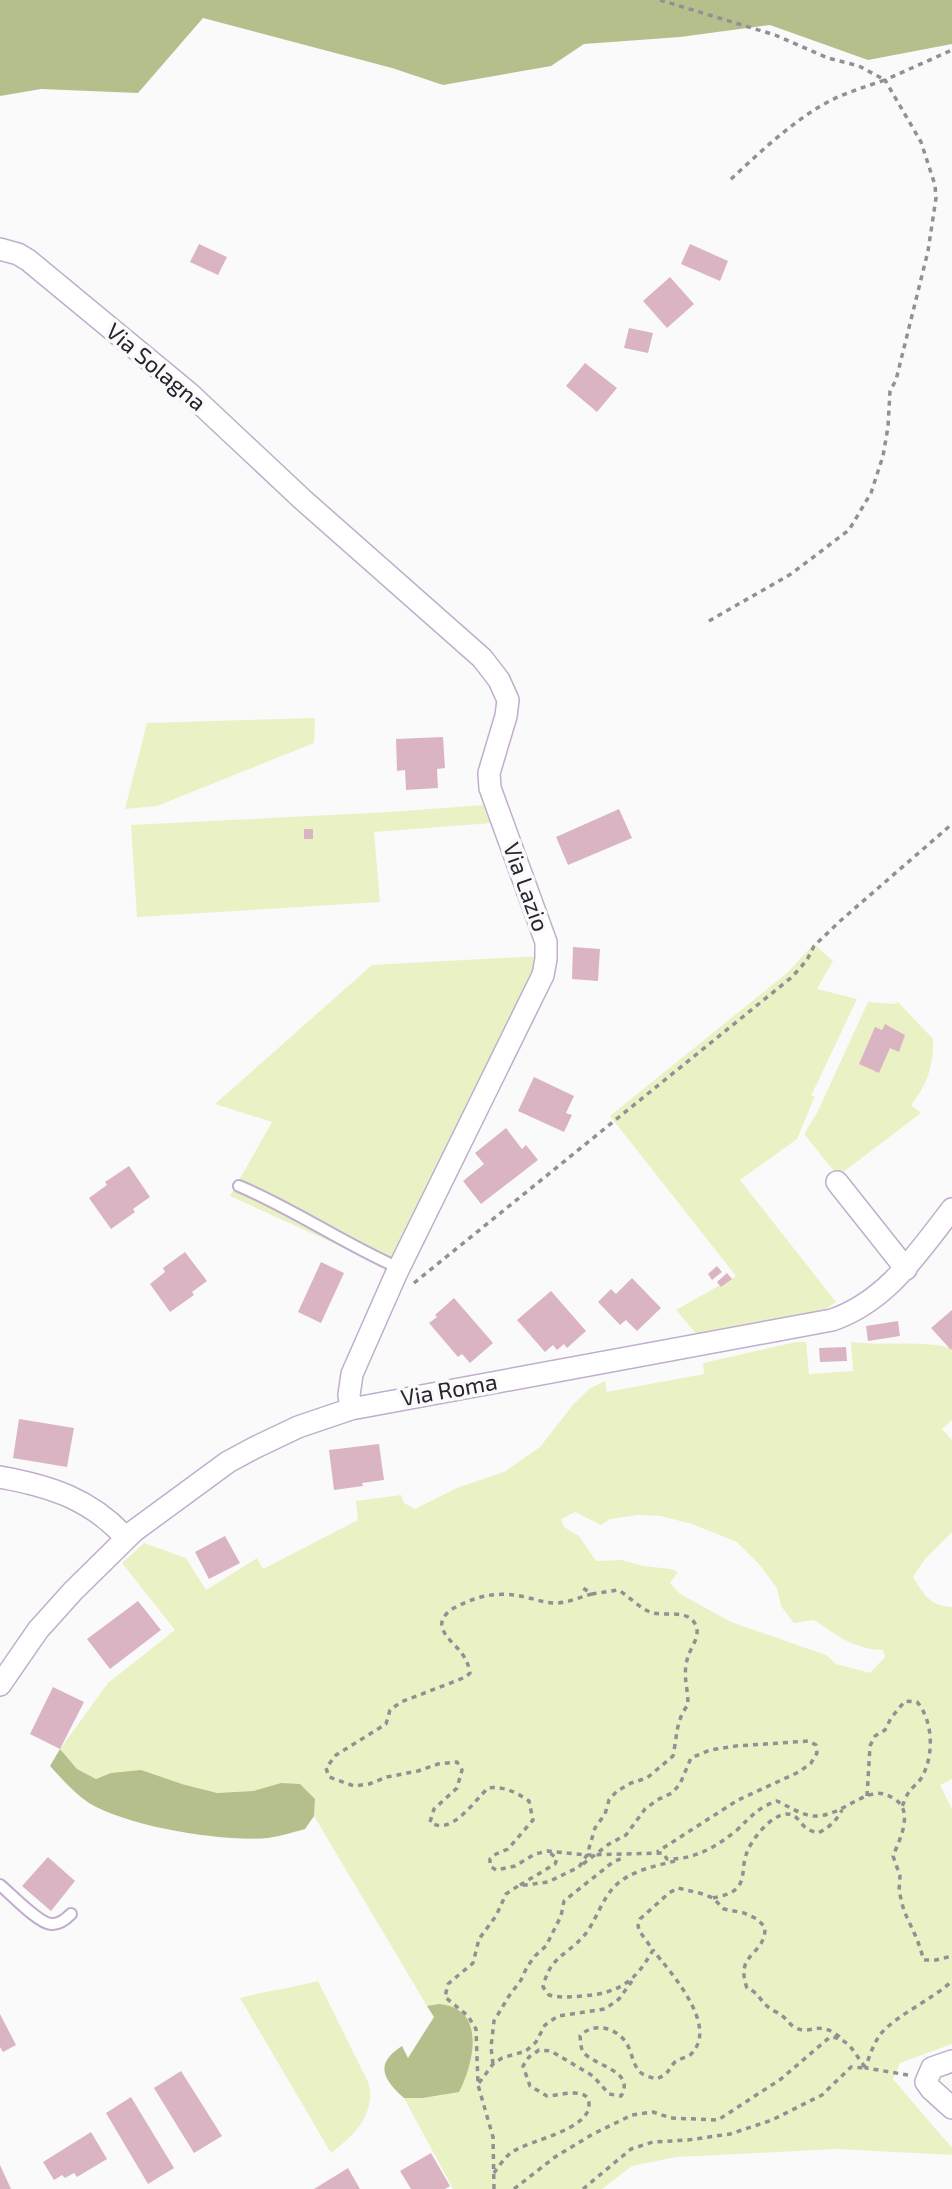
<svg xmlns="http://www.w3.org/2000/svg" width="952" height="2189" font-family="'Exo 2',sans-serif">
	<style>
		.green { fill: #eaf2c5; fill-rule: evenodd }
		.forest { fill: #b5bf8b }
		.building { fill: #dbb4c4 }
		.lines { fill: none; stroke-linecap: round; stroke-linejoin: round }
		.service-casing { stroke: #c1adcd; stroke-width: 14 }
		.minor-casing { stroke: #c1adcd; stroke-width: 24 }
		.path { stroke: #938f95; stroke-width: 3.5; stroke-dasharray: 5 5; stroke-linecap: butt }
		.service { stroke: #fff; stroke-width: 10 }
		.minor { stroke: #fff; stroke-width: 21 }
		.labels { text-anchor: middle; stroke-width: 7; stroke-linejoin: round; paint-order: stroke }
		.street-label { font-size: 23px; fill: #29212d; stroke: #fafafa }
	</style>
	<rect width="100%" height="100%" fill="#fafafa"/>
	<path class="green" d="M 315,718 L 314,743 L 157,806 L 125,809 L 147,723 Z
		M 484,805 L 492,823 L 374,832 L 380,902 L 137,917 L 131,825 L 390,812 Z
		M 814,944 L 833,961 L 817,989 L 857,999 L 811,1096 L 815,1096 L 797,1139 L 740,1180 L 836,1302 L 824,1310 L 699,1337 L 676,1310 L 736,1276 L 610,1116 L 787,973 Z
		M 539,956 L 538,979 L 393,1270 L 230,1196 L 272,1122 L 215,1104 L 372,965 Z
		M 868,1002 L 895,1004 L 898,1002 L 933,1039 C 934,1064 927,1086 911,1105 L 921,1113 L 838,1176 L 804,1134 L 817,1113 Z
		M 796,1342 L 806,1342 L 809,1374 L 853,1371 L 851,1342 C 884,1346 919,1340 952,1348 L 952,1420 L 942,1429 L 952,1440 L 952,1532 L 925,1559 L 913,1577 C 924,1594 929,1606 952,1607 L 952,1779 L 940,1785 L 952,1809 L 952,2044 L 900,2063 L 893,2079 L 952,2148 L 952,2155 L 837,2149 L 676,2157 L 632,2166 L 602,2189 L 453,2189 L 404,2098 L 423,2098 L 444,2095 L 473,2037 C 464,2010 456,2001 427,2006 L 314,1816 L 315,1799 L 281,1783 L 253,1791 L 217,1793 L 182,1784 L 111,1773 L 96,1779 L 77,1769 L 60,1749 L 108,1683 L 175,1630 L 122,1563 L 144,1543 L 186,1558 L 206,1590 L 257,1558 L 263,1569 L 358,1520 L 356,1501 L 401,1495 L 404,1503 L 415,1509 L 457,1488 L 504,1472 L 540,1447 L 572,1406 L 589,1389 L 605,1381 L 607,1392 L 704,1374 L 703,1363 ZM 575,1512 L 601,1525 L 610,1519 L 638,1515 L 661,1516 L 692,1524 L 737,1542 L 759,1564 L 777,1588 L 781,1606 L 794,1623 L 814,1620 C 836,1635 856,1650 883,1650 L 885,1657 L 870,1673 L 836,1664 L 826,1655 L 731,1622 L 680,1594 L 670,1583 L 678,1572 L 671,1569 L 643,1566 L 622,1560 L 596,1561 L 579,1536 L 564,1527 L 561,1519 Z
		M 318,1981 L 369,2084 C 375,2115 355,2135 331,2153 L 240,1998 C 266,1991 292,1988 318,1981 Z"/>
	<path class="forest" d="M 0,0 L 952,0 L 952,44 L 868,60 L 770,25 L 680,37 L 584,44 L 551,66 L 443,85 L 392,68 L 203,18 L 138,93 L 41,89 L 0,96 Z
		M 60,1749 L 77,1769 L 96,1779 L 111,1773 L 141,1770 L 182,1784 L 217,1793 L 253,1791 L 281,1783 L 300,1784 L 315,1799 L 314,1816 L 305,1829 C 293,1832 281,1836 268,1838 C 222,1842 129,1827 89,1803 C 74,1793 62,1779 50,1766 Z
		M 439,2004 C 487,2008 474,2063 459,2092 L 423,2098 L 404,2098 C 383,2079 374,2064 402,2046 L 408,2058 L 434,2017 L 427,2006 Z"/>
	<path class="building" d="M 199,244 L 227,257 L 218,275 L 190,262 Z
		M 690,244 L 728,261 L 720,281 L 681,264 Z
		M 670,277 L 694,304 L 667,328 L 643,301 Z
		M 629,328 L 653,333 L 648,353 L 624,348 Z
		M 585,363 L 617,388 L 597,412 L 566,386 Z
		M 443,737 L 445,768 L 437,769 L 438,788 L 406,790 L 405,770 L 397,771 L 396,739 Z
		M 619,809 L 632,838 L 568,865 L 556,837 Z
		M 304,829 L 313,829 L 313,839 L 304,839 Z
		M 573,947 L 600,949 L 598,981 L 572,979 Z
		M 885,1024 L 905,1035 L 899,1052 L 890,1048 L 879,1073 L 859,1064 L 875,1027 L 882,1030 Z
		M 534,1077 L 574,1096 L 566,1113 L 572,1115 L 564,1132 L 518,1111 Z
		M 506,1128 L 522,1149 L 526,1145 L 538,1160 L 481,1204 L 463,1181 L 484,1164 L 475,1153 Z
		M 129,1166 L 150,1197 L 133,1209 L 135,1212 L 111,1229 L 89,1198 L 107,1185 L 105,1182 Z
		M 185,1252 L 207,1281 L 192,1292 L 194,1295 L 170,1312 L 150,1284 L 165,1272 L 163,1268 Z
		M 321,1262 L 344,1273 L 321,1323 L 298,1312 Z
		M 717,1266 L 722,1272 L 712,1280 L 708,1274 Z
		M 727,1273 L 732,1279 L 721,1287 L 717,1282 Z
		M 632,1278 L 661,1308 L 637,1331 L 626,1320 L 620,1325 L 598,1302 L 611,1289 L 616,1294 Z
		M 551,1291 L 586,1331 L 567,1348 L 564,1344 L 557,1350 L 553,1345 L 545,1352 L 517,1320 Z
		M 454,1298 L 493,1343 L 470,1363 L 462,1354 L 458,1357 L 429,1323 L 437,1317 L 435,1315 Z
		M 952,1310 L 952,1348 L 951,1350 L 931,1328 Z
		M 898,1321 L 900,1336 L 868,1341 L 866,1326 Z
		M 846,1347 L 847,1361 L 820,1362 L 819,1348 Z
		M 19,1419 L 74,1428 L 67,1467 L 13,1458 Z
		M 379,1444 L 384,1480 L 362,1483 L 363,1486 L 334,1490 L 329,1450 Z
		M 225,1536 L 240,1563 L 209,1579 L 195,1552 Z
		M 138,1601 L 161,1630 L 110,1669 L 87,1639 Z
		M 53,1687 L 84,1702 L 60,1749 L 30,1734 Z
		M 48,1857 L 75,1881 L 51,1911 L 22,1886 Z
		M 0,2014 L 16,2045 L 3,2052 L 0,2047 Z
		M 181,2071 L 222,2136 L 194,2153 L 154,2088 Z
		M 131,2097 L 174,2168 L 148,2184 L 106,2113 Z
		M 91,2132 L 107,2159 L 77,2177 L 74,2173 L 65,2178 L 62,2175 L 54,2180 L 43,2162 Z
		M 431,2153 L 450,2186 L 445,2189 L 411,2189 L 400,2171 Z
		M 0,2165 L 11,2189 L 0,2189 Z
		M 348,2168 L 360,2189 L 314,2189 Z"/>
	<g class="lines">
		<defs>
			<path id="service" d="M 239,1186 C 294,1209 344,1244 399,1268
				M 0,1885 C 11,1894 38,1923 51,1924 C 59,1925 66,1919 71,1914"/>
			<path id="minor" d="M 0,249 L 18,254 L 28,260 L 189,393 L 302,499 L 482,658 L 499,680 L 508,700 L 506,716 L 489,773 L 490,788 L 546,942 L 546,959 L 543,975 L 397,1272 L 352,1374 L 349,1395 L 351,1409
				M 837,1182 L 906,1269
				M 0,1477 C 50,1486 91,1499 126,1538
				M 0,1685 L 38,1630 L 73,1591 L 134,1531 L 228,1462 L 254,1448 L 298,1427 L 351,1409 L 832,1320 C 887,1301 917,1254 952,1209
				M 952,2061 L 932,2068 L 926,2082 L 931,2089 L 952,2108"/>
		</defs>
		<use href="#service" class="service-casing"/>
		<use href="#minor" class="minor-casing"/>
		<path class="path" d="M 660,0 L 775,35 L 828,58 L 859,66 L 885,80 C 862,88 840,94 819,107 C 786,127 757,155 729,181
			M 709,621 L 791,574 L 849,530 L 871,493 L 883,456 L 888,427 L 890,391 L 896,380 L 928,251 L 936,198 L 935,185 L 921,142 L 885,80 L 952,50
			M 414,1283 L 792,977 L 807,960 L 814,946 L 839,922 L 952,824
			M 592,1594 C 580,1597 568,1603 555,1603 C 545,1603 539,1600 529,1598 C 502,1591 481,1594 456,1607 C 449,1610 440,1618 442,1627 C 447,1644 466,1648 470,1673 L 466,1677 L 401,1702 L 390,1710 L 386,1724 L 336,1755 L 326,1768 L 329,1777 L 354,1786 L 369,1784 L 387,1777 L 418,1771 L 438,1764 L 457,1762 L 462,1770 L 457,1788 L 434,1809 L 430,1822 C 451,1837 474,1801 488,1788 C 504,1786 516,1792 529,1801 L 533,1820 L 508,1849 L 496,1854 L 490,1859 L 490,1866 L 496,1870 L 515,1866 L 535,1854 L 548,1851 L 587,1855 L 663,1853 L 667,1859 C 694,1860 716,1847 737,1830 C 752,1816 757,1808 777,1801 C 788,1806 804,1817 817,1816 C 838,1815 853,1799 873,1794 C 880,1792 886,1794 893,1798 C 915,1810 900,1839 893,1856 L 900,1876 L 899,1891 L 904,1911 L 917,1939 L 924,1960 L 936,1960 L 952,1956
			M 867,1796 L 870,1746 L 875,1736 L 885,1730 L 891,1718 L 905,1701 L 917,1702 C 933,1720 934,1754 923,1775 C 920,1782 913,1786 909,1792 C 906,1796 904,1802 902,1807
			M 675,1861 C 655,1866 630,1871 615,1886 C 601,1900 596,1922 583,1937 C 565,1956 550,1957 543,1987 L 549,1995 C 561,1998 571,1997 583,1996 C 619,1993 635,1982 653,1950 L 640,1932 L 638,1926 L 640,1919 L 669,1893 L 678,1888 L 703,1894 L 713,1898 L 724,1909 L 744,1913 L 757,1919 L 765,1927 C 766,1956 734,1952 747,1988 C 760,1994 758,1998 767,2006 C 771,2010 777,2012 781,2015 C 786,2018 789,2024 794,2027 C 812,2037 817,2018 841,2038
			M 583,1864 L 609,1844 L 626,1835 L 645,1809 L 657,1800 L 672,1793 L 680,1784 L 691,1758 L 710,1750 L 736,1746 L 809,1741 L 816,1745 L 817,1753 L 811,1763 L 799,1772 L 738,1800 L 657,1852
			M 520,1885 L 555,1864 L 557,1859 L 548,1851
			M 713,1898 C 722,1896 732,1894 738,1887 C 745,1878 742,1866 746,1855 C 750,1841 771,1814 787,1814 C 798,1814 800,1825 808,1829 C 811,1831 815,1832 818,1833 C 830,1827 836,1821 842,1810
			M 493,2064 L 491,2047 L 494,2021 L 509,1996 L 521,1980 L 527,1967 L 535,1956 L 546,1946 L 561,1916 L 564,1901 L 613,1862 L 625,1857
			M 908,2075 L 866,2068 C 868,2058 874,2044 879,2036 C 894,2016 932,2000 952,1981
			M 479,2083 L 493,2064 L 502,2058 L 526,2051 L 536,2042 L 545,2025 L 558,2016 L 605,2009 L 619,1999 L 632,1981
			M 494,2173 C 499,2166 505,2157 512,2152 C 530,2140 589,2130 589,2105 C 590,2085 558,2096 547,2096 L 530,2086 L 523,2066 L 529,2057 L 539,2050 L 551,2051 L 593,2076 L 609,2094 L 621,2096 C 636,2071 595,2066 584,2053 C 580,2048 581,2042 580,2036 C 593,2022 614,2027 625,2041 C 632,2050 632,2064 640,2072 C 644,2076 651,2077 656,2079 C 670,2074 667,2070 675,2062 C 680,2058 686,2058 690,2055 C 721,2027 670,1972 653,1950
			M 494,2189 L 493,2137 L 478,2085 L 476,2029 L 468,2016 L 445,1997 L 448,1984 L 473,1963 L 479,1939 L 496,1916 L 506,1894 L 518,1886 L 548,1882 L 579,1867 L 587,1855 L 595,1828 L 605,1814 L 609,1800 L 617,1791 L 631,1783 L 647,1778 L 673,1756 C 677,1737 676,1719 688,1705 C 688,1684 682,1678 688,1656 C 691,1648 698,1639 697,1630 C 693,1606 663,1618 650,1612 C 638,1607 629,1596 618,1590 L 592,1594 L 580,1586
			M 514,2189 L 555,2157 L 593,2134 L 632,2115 L 653,2112 L 671,2118 L 718,2120 L 781,2079 L 830,2037 C 850,2038 854,2054 866,2068
			M 583,2189 L 631,2149 L 653,2142 L 688,2140 L 730,2134 L 772,2120 L 822,2095 L 851,2067 L 866,2068"/>
		<use href="#service" class="service"/>
		<use href="#minor" class="minor"/>
	</g>
	<g class="labels">
		<g class="street-label">
			<text transform="translate(156 367) rotate(40)" y="8">Via Solagna</text>
			<text transform="translate(526 887) rotate(70)" y="8">Via Lazio</text>
			<text transform="translate(449 1390) rotate(-10)" y="8">Via Roma</text>
		</g>
	</g>
</svg>
